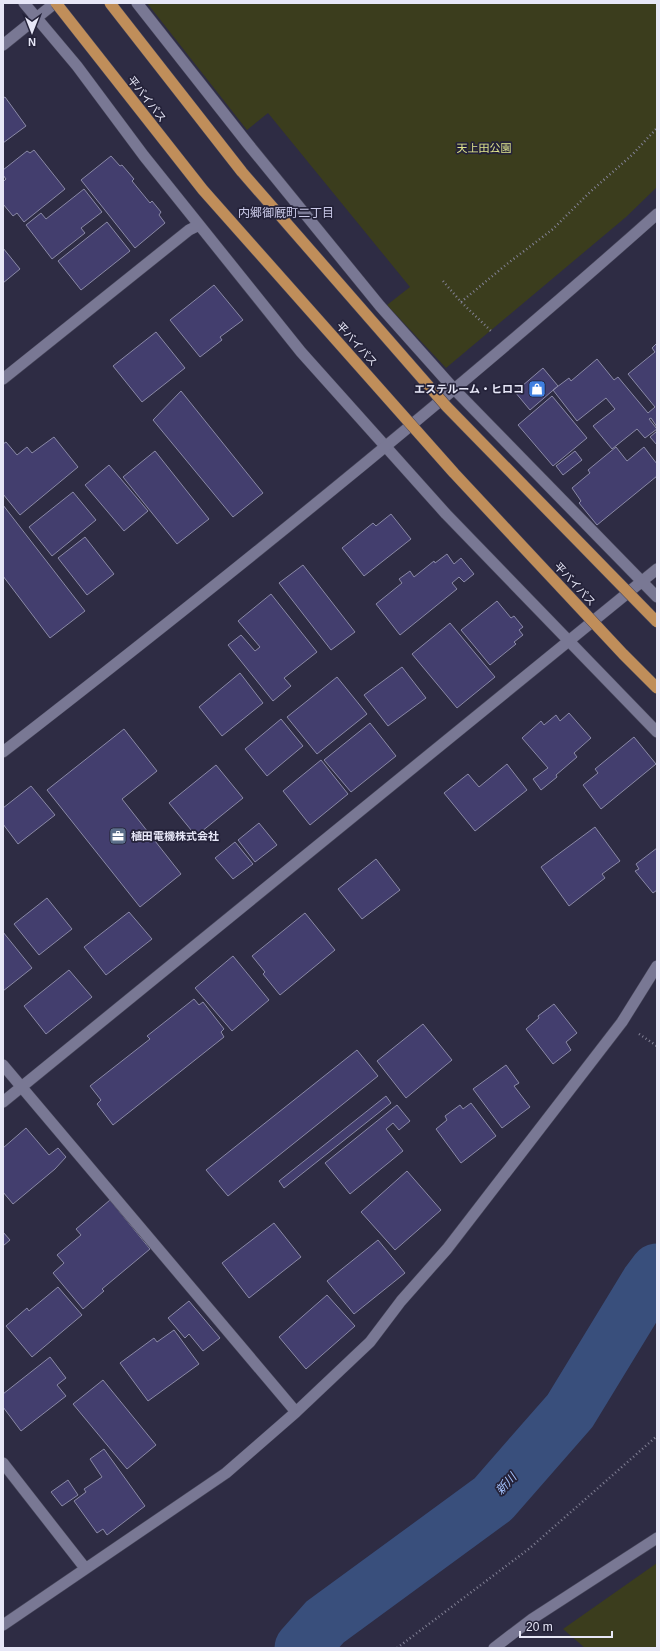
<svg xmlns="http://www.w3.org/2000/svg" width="660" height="1651" font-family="Arial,'Noto Sans JP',sans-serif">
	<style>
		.green { fill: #3b3d1d }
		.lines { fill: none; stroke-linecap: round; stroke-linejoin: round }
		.river { stroke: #394f7c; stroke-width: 55 }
		.building { fill: #433e6e; stroke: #8a89a6 }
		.minor-casing { stroke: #48475b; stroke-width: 12 }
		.tertiary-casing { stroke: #48475b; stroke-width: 12 }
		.path { stroke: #848397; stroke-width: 2.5; stroke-dasharray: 1 3; stroke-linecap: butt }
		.minor { stroke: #797894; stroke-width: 11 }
		.tertiary { stroke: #797894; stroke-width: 11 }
		.trunk-bridge-casing { stroke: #48475b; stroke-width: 12; stroke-linecap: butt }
		.trunk-bridge { stroke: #c08e5a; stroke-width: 11 }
		.labels { text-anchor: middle; stroke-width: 3.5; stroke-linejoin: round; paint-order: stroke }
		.street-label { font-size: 11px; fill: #e7e7f7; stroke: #242239 }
		.park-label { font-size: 11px; fill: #dfe48d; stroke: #242239 }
		.poi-label { font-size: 11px; font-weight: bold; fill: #e7e7f7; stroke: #242239; text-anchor: end }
		.neighbourhood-label { font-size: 12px; fill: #cac9e8; stroke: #242239 }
		.water-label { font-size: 12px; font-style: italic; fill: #a3c0fa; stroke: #242239 }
	</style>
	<rect width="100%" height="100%" fill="#2e2c44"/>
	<path class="green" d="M 147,3 L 657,3 L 657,187 L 626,217 L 446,368 L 387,305 L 410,287 L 268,113 L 247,130 Z
		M 657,1563 L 657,1648 L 585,1648 L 563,1629 Z"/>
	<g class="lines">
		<path class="river" d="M 302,1648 L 325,1622 L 493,1499 L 570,1411 L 648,1283 L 657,1271"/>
	</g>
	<path class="building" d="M 5,97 L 26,126 L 3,143 L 3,98 Z
		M 34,150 L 65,189 L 24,222 L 17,213 L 13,216 L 3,204 L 3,182 L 6,179 L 3,175 L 3,170 L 27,151 L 30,153 Z
		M 111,156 L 120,166 L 122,165 L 134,179 L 132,181 L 150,203 L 152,201 L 161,212 L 159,215 L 165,223 L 135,248 L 81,180 Z
		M 84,189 L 102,212 L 81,228 L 85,233 L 52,259 L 26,225 L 41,213 L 46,219 Z
		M 107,222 L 130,251 L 81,290 L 58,261 Z
		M 3,248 L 20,269 L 3,283 Z
		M 214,285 L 243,320 L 220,337 L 222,340 L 200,357 L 170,320 Z
		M 156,332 L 185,368 L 142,402 L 113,366 Z
		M 657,343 L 657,427 L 651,418 L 649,419 L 657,429 L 645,438 L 637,429 L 612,449 L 593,426 L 615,409 L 606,398 L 577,421 L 553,390 L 569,378 L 571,381 L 597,359 L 614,380 L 618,377 L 648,413 L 655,407 L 628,374 L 655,352 L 652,348 Z
		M 543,368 L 558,386 L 530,410 L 515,392 Z
		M 181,391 L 263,493 L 233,517 L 153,420 Z
		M 552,396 L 587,438 L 553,466 L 518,425 Z
		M 657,431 L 657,445 L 650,437 Z
		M 54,437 L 78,467 L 20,515 L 3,494 L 3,444 L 6,442 L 17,455 L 27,447 L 32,453 Z
		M 616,447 L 627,461 L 644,447 L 657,464 L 657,476 L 597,525 L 579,503 L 581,501 L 572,488 L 590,473 L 588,470 Z
		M 155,451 L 209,519 L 177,544 L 123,477 Z
		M 575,451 L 582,460 L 563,475 L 556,466 Z
		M 109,465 L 148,511 L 124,531 L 85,485 Z
		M 73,492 L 96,520 L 52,556 L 29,527 Z
		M 3,505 L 85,611 L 50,638 L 3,576 Z
		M 391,514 L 411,539 L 364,576 L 342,548 L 373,523 L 376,526 Z
		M 85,537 L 114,574 L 87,595 L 58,558 Z
		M 447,554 L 454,564 L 461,558 L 474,574 L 464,582 L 459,577 L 452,583 L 457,589 L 400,635 L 376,604 L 402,583 L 399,579 L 410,571 L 414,577 L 434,561 L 435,563 Z
		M 303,565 L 355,632 L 331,650 L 279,583 Z
		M 271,594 L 317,652 L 284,678 L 291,686 L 273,701 L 228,645 L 241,635 L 255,651 L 260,647 L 238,621 Z
		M 497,601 L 511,618 L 514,616 L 523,627 L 519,630 L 523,635 L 514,642 L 516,644 L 490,665 L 461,630 Z
		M 450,623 L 495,677 L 457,708 L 412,654 Z
		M 402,667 L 426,698 L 388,726 L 364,695 Z
		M 240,673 L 263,703 L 222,736 L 199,707 Z
		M 337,677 L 367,714 L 317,754 L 287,717 Z
		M 569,713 L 591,738 L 574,753 L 577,757 L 556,775 L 557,777 L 541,790 L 533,779 L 548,768 L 522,738 L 541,721 L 544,725 L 556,715 L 560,721 Z
		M 281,719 L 303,746 L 267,776 L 245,749 Z
		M 370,723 L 396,756 L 351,792 L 324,760 Z
		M 124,729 L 157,771 L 122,799 L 181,874 L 140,907 L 47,790 Z
		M 634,737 L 656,764 L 601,809 L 583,785 L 598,773 L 595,769 Z
		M 321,760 L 348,794 L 310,825 L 283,791 Z
		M 507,764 L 527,790 L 475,831 L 444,793 L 468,774 L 479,787 Z
		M 216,765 L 243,798 L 196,836 L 169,803 Z
		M 31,786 L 55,815 L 18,844 L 3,824 L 3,808 Z
		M 259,823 L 277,845 L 255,862 L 238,840 Z
		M 595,827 L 620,861 L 602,874 L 605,878 L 569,906 L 541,867 Z
		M 235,842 L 253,864 L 233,879 L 215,858 Z
		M 657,848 L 657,890 L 653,893 L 635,871 L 639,869 L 636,864 Z
		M 376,859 L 400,890 L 362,919 L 338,889 Z
		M 47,898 L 72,929 L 39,955 L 14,924 Z
		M 129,912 L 152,939 L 106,975 L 84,947 Z
		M 305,913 L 335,950 L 280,995 L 263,974 L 265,972 L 252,956 Z
		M 3,932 L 32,968 L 3,991 Z
		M 233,956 L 269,1000 L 232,1031 L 195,988 Z
		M 69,970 L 92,997 L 46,1034 L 24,1006 Z
		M 194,999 L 199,1005 L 203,1002 L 224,1029 L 221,1032 L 224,1037 L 113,1125 L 97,1104 L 101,1100 L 90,1086 L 150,1039 L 147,1036 Z
		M 554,1004 L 577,1033 L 566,1042 L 571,1050 L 553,1064 L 526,1029 L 539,1018 L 538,1016 Z
		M 423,1024 L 452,1060 L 406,1098 L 377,1061 Z
		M 357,1050 L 378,1076 L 228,1196 L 206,1170 Z
		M 506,1065 L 519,1083 L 514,1086 L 530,1107 L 502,1128 L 473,1089 Z
		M 386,1096 L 391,1103 L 284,1188 L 279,1181 Z
		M 471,1103 L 496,1136 L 461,1163 L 436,1129 L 447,1120 L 445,1116 L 460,1105 L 463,1109 Z
		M 397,1105 L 410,1121 L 399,1130 L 393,1123 L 386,1129 L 403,1151 L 350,1194 L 325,1163 Z
		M 26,1128 L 49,1155 L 58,1148 L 66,1157 L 55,1169 L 13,1204 L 3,1192 L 3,1148 Z
		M 407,1171 L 441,1210 L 395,1250 L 361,1212 Z
		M 110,1200 L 150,1249 L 102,1289 L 104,1291 L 83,1309 L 53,1273 L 64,1263 L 57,1255 L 81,1235 L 76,1229 Z
		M 274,1223 L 301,1257 L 249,1298 L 222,1263 Z
		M 3,1232 L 10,1240 L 3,1246 Z
		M 378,1240 L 405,1273 L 354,1314 L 327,1281 Z
		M 58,1287 L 82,1315 L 32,1357 L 6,1326 L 27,1308 L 29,1311 Z
		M 327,1295 L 355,1326 L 306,1369 L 279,1337 Z
		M 189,1301 L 220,1338 L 203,1351 L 189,1334 L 185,1338 L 168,1318 Z
		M 174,1330 L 199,1364 L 148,1401 L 120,1363 L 154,1338 L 157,1342 Z
		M 50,1357 L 66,1378 L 57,1385 L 66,1396 L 21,1431 L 3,1407 L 3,1394 Z
		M 103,1380 L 156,1445 L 127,1469 L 73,1404 Z
		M 104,1449 L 145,1506 L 107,1535 L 103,1529 L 97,1533 L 74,1501 L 86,1492 L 84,1489 L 102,1477 L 90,1459 Z
		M 68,1480 L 78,1495 L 62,1506 L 51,1492 Z"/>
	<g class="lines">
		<defs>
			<path id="minor" d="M 24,3 L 77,66 L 144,156 L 301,352 L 446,514 L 657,732
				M 137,3 L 248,144 L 380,306 L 454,389 L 657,597
				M 3,45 L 55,3
				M 3,379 L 189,230 L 199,225
				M 3,1065 L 296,1412
				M 3,1102 L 657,569
				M 3,1463 L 85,1568
				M 3,1625 L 226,1473 L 296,1412 L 370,1342 L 401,1301 L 447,1249 L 622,1022 L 657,966
				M 494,1648 L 532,1619 L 657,1538"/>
			<path id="tertiary" d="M 3,752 C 226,579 446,402 657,214"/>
		</defs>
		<use href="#minor" class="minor-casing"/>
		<use href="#tertiary" class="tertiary-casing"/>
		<path class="path" d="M 443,281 L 461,302 L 491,331
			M 461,302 L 507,264 L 553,229 L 590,192 L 632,155 L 657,128
			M 639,1034 L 657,1046
			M 397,1648 L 530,1548 L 657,1436"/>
		<use href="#minor" class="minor"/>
		<use href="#tertiary" class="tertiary"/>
		<defs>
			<path id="trunk-bridge" d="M 56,3 L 203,190 L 454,473 L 623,654 L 657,688
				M 110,3 L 242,172 L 447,407 L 657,622"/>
		</defs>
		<use href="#trunk-bridge" class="trunk-bridge-casing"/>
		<use href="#trunk-bridge" class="trunk-bridge"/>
	</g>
	<defs>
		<symbol id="shop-square" viewBox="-11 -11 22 22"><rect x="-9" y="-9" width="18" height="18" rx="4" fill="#3f7fe0" stroke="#242239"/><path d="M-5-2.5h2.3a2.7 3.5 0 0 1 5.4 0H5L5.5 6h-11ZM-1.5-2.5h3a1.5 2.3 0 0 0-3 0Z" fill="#fff"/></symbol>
		<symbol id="office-square" viewBox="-11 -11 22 22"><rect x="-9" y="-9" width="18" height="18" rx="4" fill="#5c6f8a" stroke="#242239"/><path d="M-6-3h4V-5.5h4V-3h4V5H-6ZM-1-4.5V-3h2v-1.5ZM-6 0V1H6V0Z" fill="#fff"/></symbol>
	</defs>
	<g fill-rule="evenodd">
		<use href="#shop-square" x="527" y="379" width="20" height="20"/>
		<use href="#office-square" x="108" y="826" width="20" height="20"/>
	</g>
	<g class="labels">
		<g class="street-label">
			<text transform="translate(147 99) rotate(52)" y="4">平バイパス</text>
			<text transform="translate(357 344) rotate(48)" y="4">平バイパス</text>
			<text transform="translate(575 584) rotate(47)" y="4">平バイパス</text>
		</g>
		<g class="park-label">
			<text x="484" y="152">天上田公園</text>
		</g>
		<g class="poi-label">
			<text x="524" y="393">エステルーム・ヒロコ</text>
			<text x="131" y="840" text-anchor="start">植田電機株式会社</text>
		</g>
		<g class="neighbourhood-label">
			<text x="286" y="217">内郷御厩町二丁目</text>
		</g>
		<g class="water-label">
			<text transform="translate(506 1484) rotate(-48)" y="4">新川</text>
		</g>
	</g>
	<rect width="660" height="1651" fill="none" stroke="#e7e7f7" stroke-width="8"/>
	<g transform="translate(32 32) rotate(180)" stroke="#242239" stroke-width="3" paint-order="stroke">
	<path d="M0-3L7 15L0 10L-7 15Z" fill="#e7e7f7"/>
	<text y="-6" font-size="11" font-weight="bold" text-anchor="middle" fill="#e7e7f7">N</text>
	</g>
	<path d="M520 1631v6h92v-6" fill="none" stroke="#e7e7f7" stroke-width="2"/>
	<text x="526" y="1631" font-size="12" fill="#e7e7f7" stroke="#242239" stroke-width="3" paint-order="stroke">20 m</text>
</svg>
